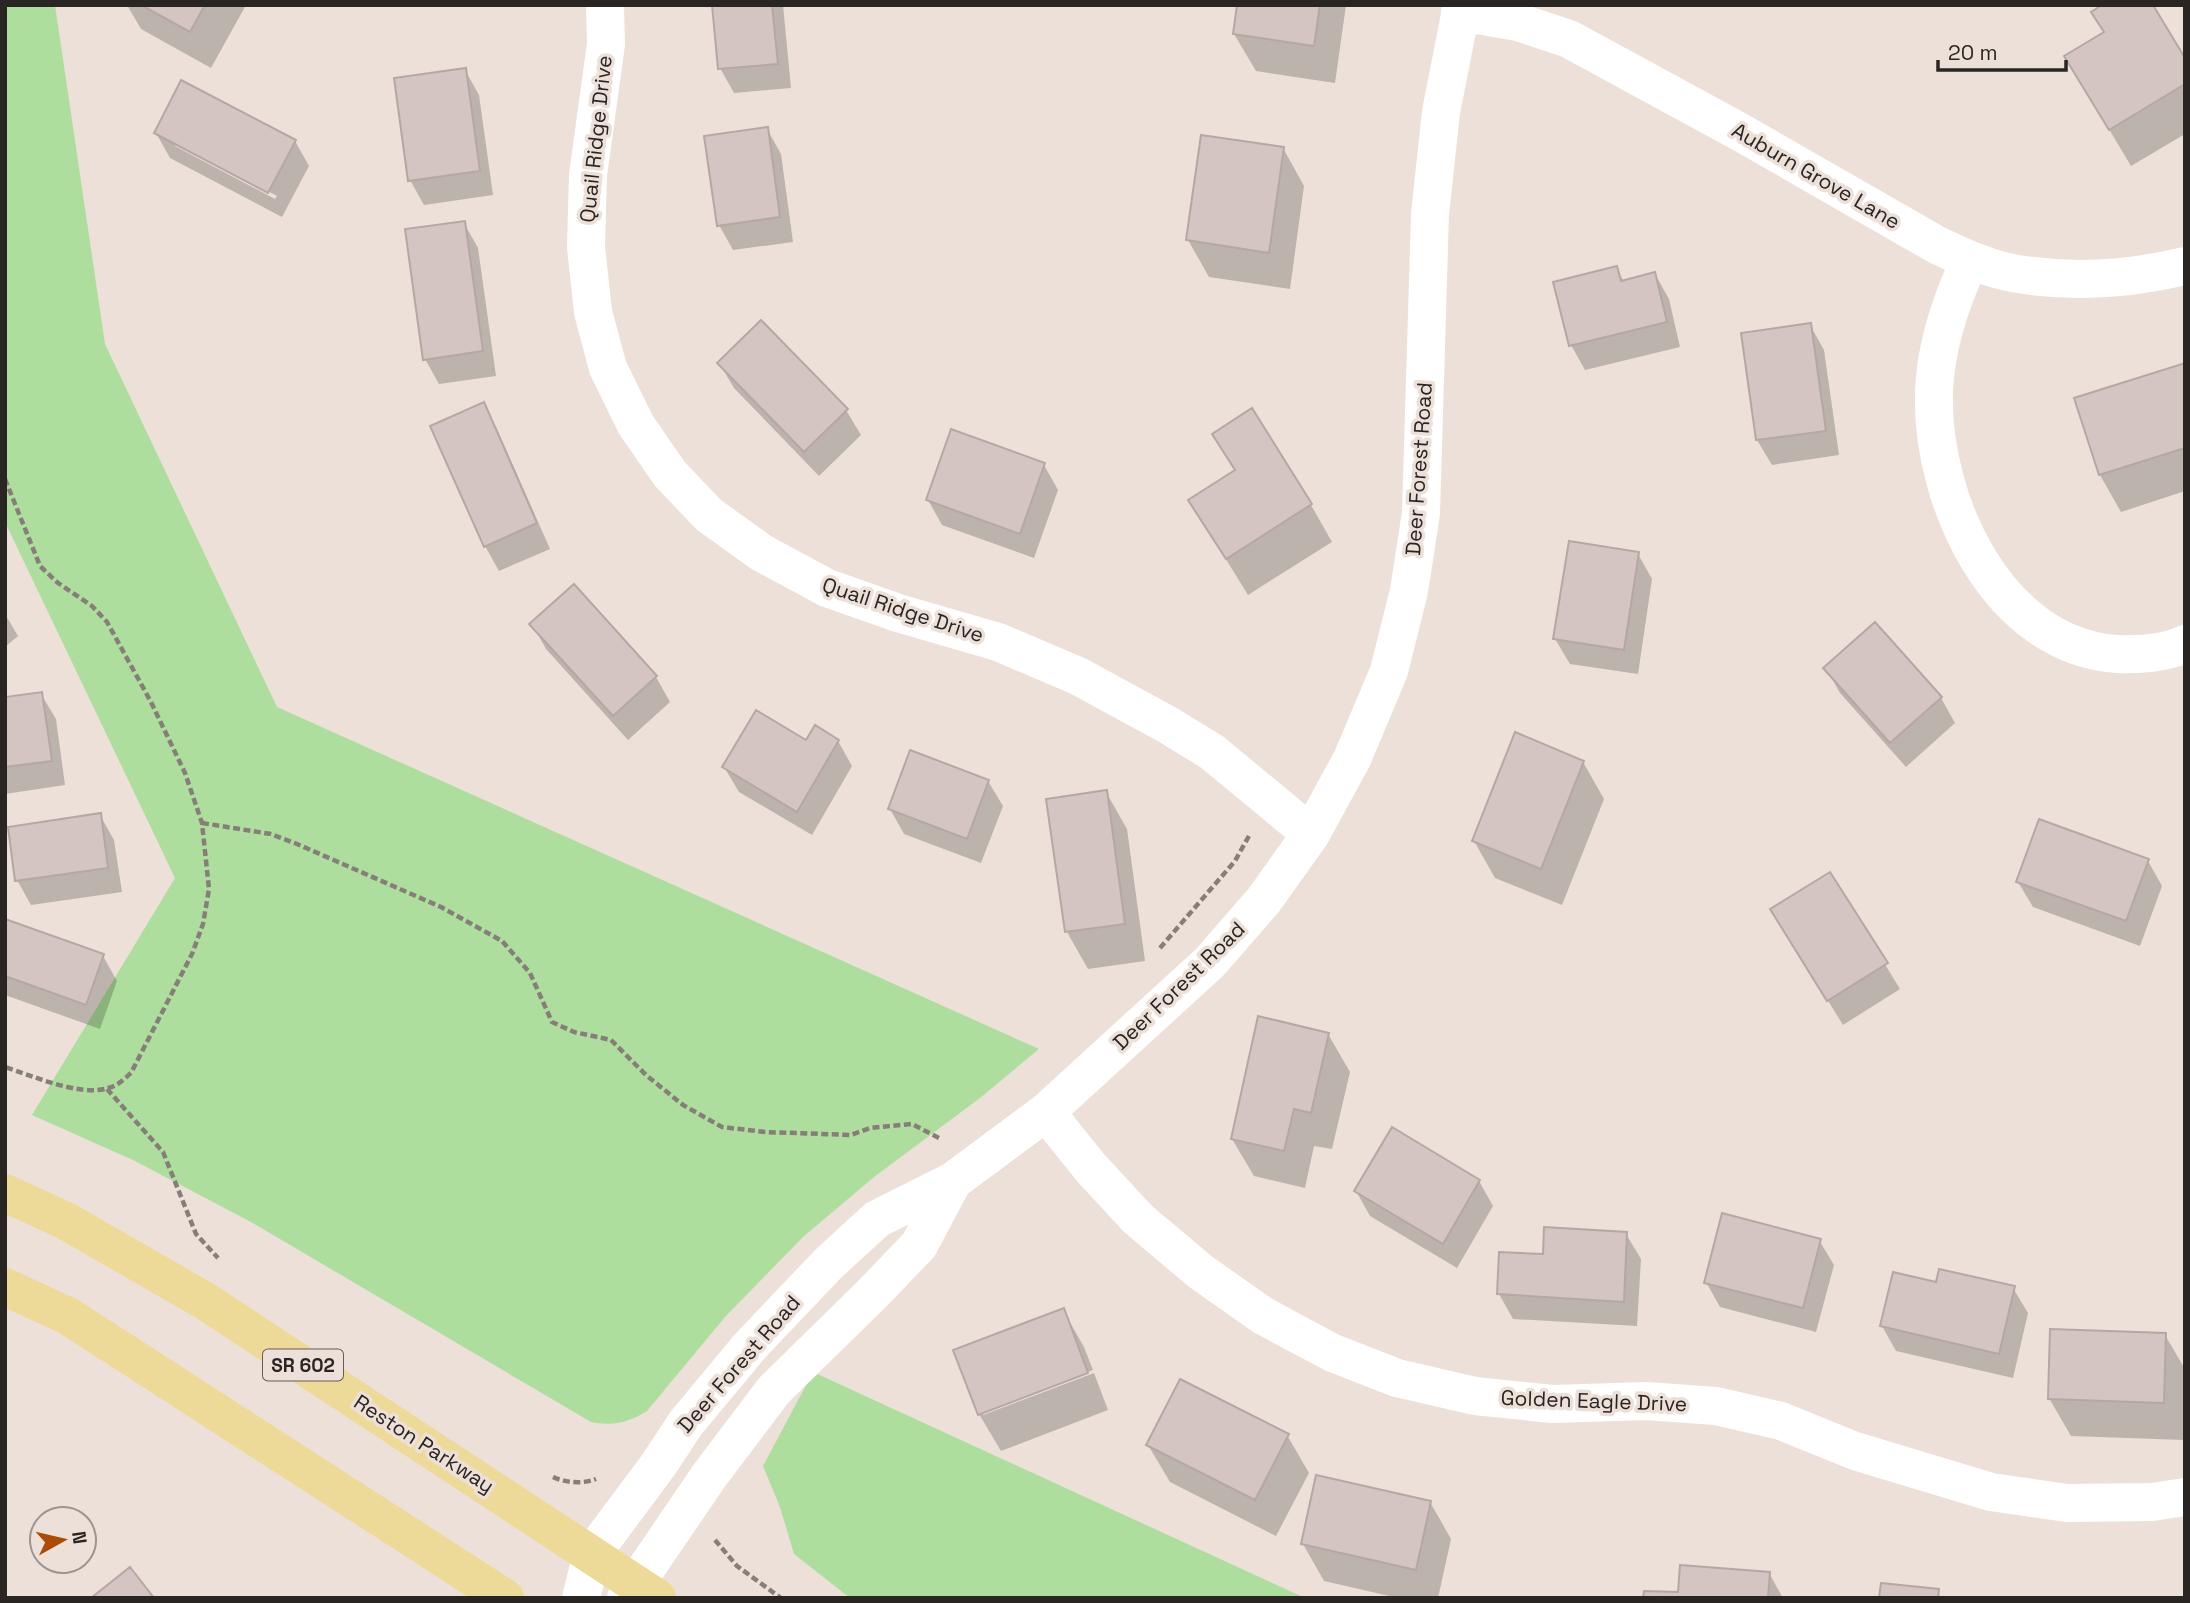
<svg xmlns="http://www.w3.org/2000/svg" width="2190" height="1603" font-family="'Space Grotesk',sans-serif">
	<style>
		.green { fill: #aede9d }
		.shadow { fill: #0003; fill-rule: evenodd }
		.building { fill: #d4c5c2; stroke: #b6a7a4; stroke-width: 2 }
		.lines { fill: none; stroke-linecap: round; stroke-linejoin: round }
		.path { stroke: #867e79; stroke-width: 4.5; stroke-dasharray: 7 3.5; stroke-linecap: butt }
		.minor { stroke: #fff; stroke-width: 38 }
		.primary { stroke: #eeda98; stroke-width: 38 }
		.labels { text-anchor: middle; stroke-width: 7; stroke-linejoin: round; paint-order: stroke }
		.shield { fill: #ece0d8; stroke: #645d59; stroke-width: 2 }
		.shield-label { font-size: 19px; font-weight: bold; fill: #292522 }
		.street-label { font-size: 21px; fill: #292522; stroke: #ece0d8 }
	</style>
	<rect width="100%" height="100%" fill="#ece0d8"/>
	<path class="green" d="M 5,5 L 55,5 L 105,344 L 277,707 L 1039,1049 L 980,1098 L 874,1177 L 803,1237 L 725,1317 L 647,1411 C 628,1423 613,1426 591,1422 L 251,1222 L 135,1161 L 32,1115 L 175,878 L 5,522 Z
		M 813,1372 L 1305,1598 L 850,1598 L 794,1554 L 780,1507 L 763,1466 Z"/>
	<path class="shadow" d="M 127,5 L 246,5 L 211,68 L 141,29 Z
		M 714,5 L 783,5 L 791,88 L 734,93 L 720,68 Z
		M 1239,5 L 1346,5 L 1335,83 L 1256,71 L 1234,34 Z
		M 2105,33 L 2185,62 L 2185,134 L 2131,166 L 2088,94 Z
		M 465,70 L 479,95 L 493,195 L 424,205 L 410,180 Z
		M 767,129 L 781,154 L 793,242 L 733,250 L 719,225 Z
		M 156,133 L 295,141 L 309,166 L 282,217 L 170,158 ZM 175,142 L 277,196 L 275,199 L 175,146 Z
		M 1283,148 L 1304,186 L 1290,289 L 1209,277 L 1188,240 Z
		M 464,223 L 478,248 L 496,376 L 439,384 L 425,359 Z
		M 1616,268 L 1624,282 L 1655,274 L 1669,299 L 1680,347 L 1585,370 L 1571,345 Z
		M 1810,325 L 1824,350 L 1839,455 L 1772,465 L 1757,440 Z
		M 719,363 L 846,410 L 861,435 L 819,476 L 734,388 Z
		M 2185,366 L 2185,491 L 2121,512 L 2100,475 Z
		M 483,404 L 497,429 L 550,549 L 499,571 L 485,546 Z
		M 1044,465 L 1058,490 L 1034,558 L 942,525 L 928,500 Z
		M 1190,501 L 1311,505 L 1332,542 L 1248,595 Z
		M 1638,554 L 1652,579 L 1638,674 L 1570,664 L 1555,639 Z
		M 574,586 L 656,677 L 670,702 L 628,740 L 546,649 L 532,624 Z
		M 5,614 L 18,636 L 5,647 Z
		M 1875,624 L 1941,698 L 1955,723 L 1906,767 L 1840,693 L 1826,668 Z
		M 41,694 L 56,719 L 65,785 L 5,794 L 5,699 Z
		M 838,741 L 852,766 L 812,835 L 739,792 L 724,767 Z
		M 1583,762 L 1604,799 L 1562,905 L 1495,878 L 1474,841 Z
		M 988,781 L 1003,806 L 981,863 L 904,834 L 890,809 Z
		M 1106,792 L 1127,829 L 1145,961 L 1088,969 L 1067,932 Z
		M 100,815 L 114,840 L 122,892 L 31,905 L 17,880 Z
		M 2148,861 L 2162,886 L 2140,946 L 2033,907 L 2018,882 Z
		M 1830,874 L 1900,989 L 1843,1025 L 1787,934 Z
		M 5,921 L 103,956 L 117,981 L 100,1029 L 5,995 Z
		M 1328,1034 L 1350,1072 L 1332,1149 L 1314,1146 L 1305,1188 L 1254,1176 L 1232,1139 Z
		M 1479,1181 L 1493,1206 L 1457,1268 L 1370,1216 L 1356,1191 Z
		M 1626,1234 L 1641,1259 L 1637,1326 L 1513,1319 L 1499,1294 L 1544,1256 Z
		M 1819,1240 L 1834,1265 L 1816,1332 L 1720,1307 L 1706,1282 Z
		M 1937,1284 L 2013,1288 L 2028,1313 L 2013,1378 L 1896,1351 L 1882,1326 Z
		M 1063,1310 L 1084,1347 L 1093,1370 L 983,1411 L 983,1415 L 1094,1373 L 1108,1410 L 1001,1451 L 979,1414 Z
		M 2165,1335 L 2185,1369 L 2184,1440 L 2071,1436 L 2049,1398 Z
		M 1287,1435 L 1309,1473 L 1276,1536 L 1170,1482 L 1148,1445 Z
		M 1430,1502 L 1451,1539 L 1438,1598 L 1398,1598 L 1324,1581 L 1303,1544 Z
		M 1769,1573 L 1783,1598 L 1645,1598 L 1680,1594 Z"/>
	<path class="building" d="M 141,5 L 205,5 L 190,32 Z
		M 712,5 L 772,5 L 778,64 L 718,69 Z
		M 1237,5 L 1320,5 L 1314,46 L 1233,34 Z
		M 2102,5 L 2153,5 L 2185,58 L 2185,84 L 2109,130 L 2064,56 L 2104,32 L 2091,12 Z
		M 466,68 L 480,171 L 408,181 L 394,78 Z
		M 181,80 L 296,140 L 268,193 L 154,133 Z
		M 768,127 L 780,217 L 717,226 L 704,136 Z
		M 1201,135 L 1284,147 L 1269,253 L 1186,240 Z
		M 465,221 L 483,351 L 423,360 L 405,229 Z
		M 1617,266 L 1621,281 L 1655,272 L 1667,322 L 1569,346 L 1553,282 Z
		M 761,320 L 848,409 L 804,452 L 717,363 Z
		M 1811,323 L 1826,431 L 1756,440 L 1741,333 Z
		M 2185,363 L 2185,448 L 2099,475 L 2074,398 Z
		M 484,402 L 537,523 L 484,547 L 430,426 Z
		M 1252,408 L 1312,504 L 1226,559 L 1188,500 L 1235,470 L 1212,434 Z
		M 951,429 L 1045,463 L 1020,534 L 926,500 Z
		M 1569,541 L 1639,552 L 1624,650 L 1553,639 Z
		M 574,584 L 657,676 L 613,716 L 529,624 Z
		M 1875,622 L 1942,697 L 1890,743 L 1823,668 Z
		M 42,692 L 52,761 L 5,767 L 5,697 Z
		M 756,710 L 806,740 L 815,725 L 839,740 L 797,812 L 722,767 Z
		M 1515,732 L 1584,761 L 1541,869 L 1472,841 Z
		M 910,750 L 989,780 L 967,839 L 888,809 Z
		M 1107,790 L 1125,924 L 1065,932 L 1046,799 Z
		M 101,813 L 108,868 L 15,881 L 8,827 Z
		M 2039,819 L 2149,859 L 2126,921 L 2016,882 Z
		M 1830,872 L 1888,963 L 1827,1001 L 1770,909 Z
		M 5,919 L 104,954 L 86,1005 L 5,976 Z
		M 1258,1016 L 1329,1033 L 1311,1113 L 1294,1109 L 1284,1151 L 1231,1139 Z
		M 1392,1127 L 1480,1180 L 1443,1244 L 1354,1191 Z
		M 1722,1213 L 1821,1239 L 1803,1308 L 1704,1283 Z
		M 1544,1227 L 1627,1232 L 1624,1302 L 1497,1294 L 1499,1252 L 1543,1254 Z
		M 1939,1269 L 2015,1286 L 1999,1354 L 1880,1326 L 1893,1272 L 1936,1282 Z
		M 1064,1308 L 1088,1373 L 978,1415 L 953,1350 Z
		M 2050,1329 L 2166,1333 L 2164,1403 L 2048,1399 Z
		M 1180,1379 L 1289,1434 L 1255,1500 L 1146,1445 Z
		M 1316,1475 L 1431,1501 L 1416,1570 L 1301,1544 Z
		M 1680,1565 L 1770,1572 L 1768,1598 L 1643,1598 L 1644,1591 L 1678,1592 Z
		M 130,1567 L 154,1598 L 91,1598 Z
		M 1881,1583 L 1939,1589 L 1938,1598 L 1879,1598 Z"/>
	<g class="lines">
		<path class="path" d="M 5,479 L 40,566 L 58,583 L 92,606 L 107,622 L 151,702 L 185,773 L 202,823 L 209,889 L 203,924 L 192,954 L 131,1073 C 124,1079 118,1086 108,1088 C 80,1097 33,1076 5,1067
			M 202,823 L 271,834 L 297,844 L 441,907 L 502,941 L 530,973 L 552,1022 L 574,1032 L 611,1040 L 646,1075 L 683,1105 L 722,1127 L 765,1132 L 851,1135 L 870,1128 L 912,1124 L 941,1139
			M 1160,948 L 1235,861 L 1250,834
			M 107,1089 L 163,1152 L 196,1234 L 218,1258
			M 553,1477 C 566,1483 583,1484 596,1479
			M 715,1540 L 737,1566 L 781,1598"/>
		<path class="minor" d="M 605,5 L 606,44 L 588,175 L 586,247 L 593,312 L 608,368 L 636,425 L 670,474 L 709,515 L 762,553 L 827,588 L 898,613 L 998,642 L 1078,676 L 1168,725 L 1212,752 L 1311,834
			M 1460,12 L 1518,22 L 1569,39 L 1740,132 L 1937,245 C 1963,257 1990,270 2018,274 C 2074,283 2131,279 2185,266
			M 1970,260 C 1951,301 1935,347 1934,393 C 1931,500 1997,646 2117,654 C 2139,655 2165,653 2185,644
			M 1046,1112 L 1090,1167 L 1138,1219 L 1201,1272 L 1262,1315 L 1297,1334 L 1333,1353 L 1397,1378 L 1475,1396 L 1553,1404 L 1646,1401 L 1716,1406 L 1781,1421 L 1855,1451 L 1991,1492 L 2067,1503 L 2152,1502 L 2185,1497
			M 581,1598 L 592,1554 L 659,1464 L 686,1423 L 750,1346 L 829,1263 L 877,1219 L 953,1181 L 1046,1112 L 1210,962 L 1264,900 L 1311,834 L 1352,759 L 1389,671 L 1409,591 L 1421,513 L 1430,214 L 1441,112 L 1462,5
			M 626,1598 L 709,1476 L 774,1390 L 873,1293 L 919,1245 L 953,1181"/>
		<path class="primary" d="M 5,1193 L 66,1221 L 205,1301 L 657,1598
			M 5,1287 L 68,1316 L 505,1598"/>
	</g>
	<g class="labels">
		<rect class="shield" x="263" y="1349.5" width="80" height="31" rx="5"/>
		<g class="shield-label">
			<text x="303" y="1372">SR 602</text>
		</g>
		<g class="street-label">
			<text transform="translate(596 139) rotate(-84)" y="7">Quail Ridge Drive</text>
			<text transform="translate(1816 176) rotate(30)" y="7">Auburn Grove Lane</text>
			<text transform="translate(1419 469) rotate(-86)" y="7">Deer Forest Road</text>
			<text transform="translate(903 610) rotate(18)" y="7">Quail Ridge Drive</text>
			<text transform="translate(1179 986) rotate(-44)" y="7">Deer Forest Road</text>
			<text transform="translate(739 1364) rotate(-49)" y="7">Deer Forest Road</text>
			<text transform="translate(1594 1401) rotate(2)" y="7">Golden Eagle Drive</text>
			<text transform="translate(424 1444) rotate(33)" y="7">Reston Parkway</text>
		</g>
	</g>
	<rect width="2190" height="1603" fill="none" stroke="#292522" stroke-width="14"/>
	<g transform="translate(63 1540) rotate(82)"><circle r="33" fill="#ece0d8" stroke="#9e958f" stroke-width="2"/>
	<path d="M0-5L12 26L0 18L-12 26Z" fill="#ac4b05"/>
	<text y="-10" font-size="19" font-weight="bold" text-anchor="middle" fill="#292522">N</text>
	</g>
	<path d="M1938 60v10h128v-10" fill="none" stroke="#292522" stroke-width="3.5"/>
	<text x="1948" y="60" font-size="21" fill="#292522" stroke="#ece0d8" stroke-width="5" paint-order="stroke">20 m</text>
</svg>
